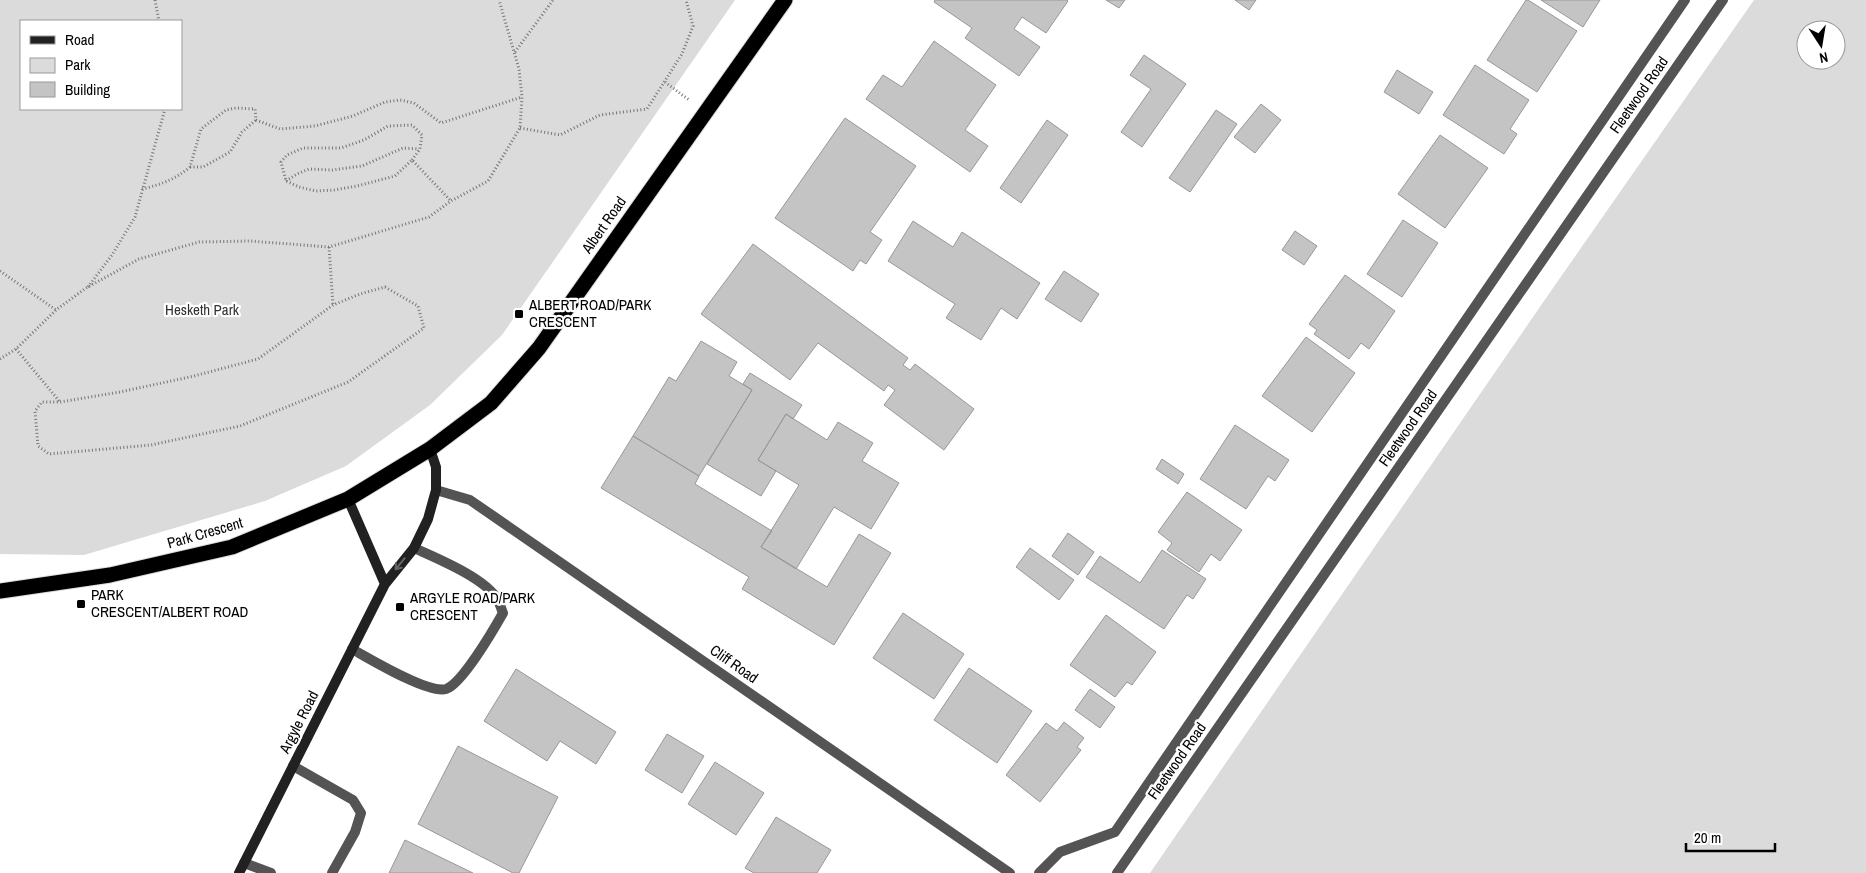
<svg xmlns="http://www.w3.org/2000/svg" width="1866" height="873" font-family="'Archivo Narrow',sans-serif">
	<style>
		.green { fill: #dbdbdb; fill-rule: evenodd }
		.building { fill: #c4c4c4; stroke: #989898 }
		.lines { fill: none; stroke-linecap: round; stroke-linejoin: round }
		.highway-casing { stroke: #dbdbdb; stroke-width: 17 }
		.path { stroke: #767676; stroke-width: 3; stroke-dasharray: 1 2.5; stroke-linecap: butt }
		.lane { stroke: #545454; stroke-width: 10 }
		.street { stroke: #545454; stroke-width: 10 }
		.secondary { stroke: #212121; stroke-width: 10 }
		.highway { stroke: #000; stroke-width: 15 }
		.oneway { stroke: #646464 }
		.poi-dot { fill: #000; stroke: #fff; stroke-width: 2 }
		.labels { text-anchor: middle; stroke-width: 4.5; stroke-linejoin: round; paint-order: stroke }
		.street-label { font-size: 15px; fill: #000; stroke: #fff }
		.poi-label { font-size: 15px; fill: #000; stroke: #fff; text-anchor: start }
		.park-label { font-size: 15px; fill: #323232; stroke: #fff }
	</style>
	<rect width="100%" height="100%" fill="#fff"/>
	<path class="green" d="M 0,0 L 735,0 L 502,335 L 430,405 L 346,466 L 265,501 L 84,555 L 0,554 ZM 181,21 L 181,109 L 21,109 L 21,21 Z
		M 1754,0 L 1866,0 L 1866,873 L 1150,873 L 1553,288 ZM 1806,30 L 1836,30 L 1836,60 L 1806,60 Z"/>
	<path class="building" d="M 935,0 L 1067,0 L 1068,1 L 1046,33 L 1022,17 L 1014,29 L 1040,47 L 1019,76 L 965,38 L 972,28 L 934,2 Z
		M 1106,0 L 1125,0 L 1119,8 Z
		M 1235,0 L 1256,0 L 1249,10 Z
		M 1526,0 L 1528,0 L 1577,31 L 1537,92 L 1487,60 Z
		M 1541,0 L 1600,0 L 1583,27 Z
		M 934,41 L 996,85 L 965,130 L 988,146 L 970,172 L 866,99 L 883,75 L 902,87 Z
		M 1144,55 L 1186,84 L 1142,147 L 1121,132 L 1151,89 L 1130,75 Z
		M 1475,65 L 1529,100 L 1510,129 L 1517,134 L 1504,154 L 1443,115 Z
		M 1397,70 L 1433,92 L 1419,114 L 1384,92 Z
		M 1261,104 L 1281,120 L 1255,153 L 1234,137 Z
		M 1216,110 L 1237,124 L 1190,192 L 1169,178 Z
		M 845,118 L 916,166 L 870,232 L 882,240 L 866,264 L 860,260 L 853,271 L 775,218 Z
		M 1047,120 L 1068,135 L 1021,203 L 1000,188 Z
		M 1440,135 L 1488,168 L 1445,228 L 1398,194 Z
		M 1403,220 L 1438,243 L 1402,297 L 1367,274 Z
		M 913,221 L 953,247 L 962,232 L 1040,283 L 1017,319 L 1001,308 L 981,340 L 946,318 L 955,304 L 888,261 Z
		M 1295,231 L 1317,246 L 1304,265 L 1282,250 Z
		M 753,244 L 908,358 L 903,365 L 910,370 L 915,364 L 974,409 L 944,450 L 884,405 L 895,390 L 888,385 L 884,391 L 818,343 L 790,380 L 701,314 Z
		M 1064,271 L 1099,294 L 1081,322 L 1045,299 Z
		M 1345,275 L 1395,311 L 1369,349 L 1361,343 L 1349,359 L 1314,334 L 1317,330 L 1309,324 Z
		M 1306,337 L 1355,373 L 1312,432 L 1262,396 Z
		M 701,341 L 737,362 L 729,376 L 752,390 L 699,476 L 633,436 L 669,377 L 676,381 Z
		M 750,373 L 802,405 L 793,419 L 786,414 L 758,460 L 776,471 L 761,496 L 707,464 L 752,390 L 743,384 Z
		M 786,414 L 827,440 L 838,422 L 873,443 L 862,461 L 899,483 L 871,529 L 834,507 L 796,569 L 761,547 L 799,485 L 758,460 Z
		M 1235,425 L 1289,460 L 1275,481 L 1268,476 L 1246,509 L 1200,479 Z
		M 633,436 L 699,476 L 695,484 L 772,531 L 761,547 L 827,587 L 859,534 L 891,553 L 834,645 L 742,589 L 749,577 L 601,488 Z
		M 1162,459 L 1184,474 L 1178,484 L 1156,469 Z
		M 1187,492 L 1242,530 L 1220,561 L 1211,554 L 1199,572 L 1167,550 L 1172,543 L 1158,532 Z
		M 1068,533 L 1094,552 L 1078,575 L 1052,556 Z
		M 1030,548 L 1074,580 L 1059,600 L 1016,567 Z
		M 1162,550 L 1206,579 L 1193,599 L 1187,595 L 1164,629 L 1086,577 L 1100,556 L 1140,583 Z
		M 903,613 L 964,654 L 934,699 L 873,658 Z
		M 1106,615 L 1156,652 L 1132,685 L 1127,682 L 1115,697 L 1070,665 Z
		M 969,668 L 1032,711 L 997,763 L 934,720 Z
		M 516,669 L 616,732 L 596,764 L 560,741 L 547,761 L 484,721 Z
		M 1090,689 L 1115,707 L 1100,728 L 1075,710 Z
		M 1064,722 L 1084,738 L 1077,747 L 1081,750 L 1040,802 L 1006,775 L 1046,723 L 1057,731 Z
		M 667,734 L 704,756 L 682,793 L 645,770 Z
		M 458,746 L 558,797 L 519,873 L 513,873 L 418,824 Z
		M 715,762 L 764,793 L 736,835 L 688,804 Z
		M 776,817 L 831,850 L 817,873 L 754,873 L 745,868 Z
		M 405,840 L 473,873 L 389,873 Z"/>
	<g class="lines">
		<defs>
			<path id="highway" d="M 0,591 L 110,575 L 232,547 L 348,499 L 430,449 L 491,403 L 539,348 L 785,0"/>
		</defs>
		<use href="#highway" class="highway-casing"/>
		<path class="path" d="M 155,0 L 159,21
			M 515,52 L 553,0
			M 665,82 L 689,100
			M 520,128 L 560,135 L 600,115 L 647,109 L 682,54 L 693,26 L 686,0
			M 412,160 L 420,149 L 422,135 L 412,125 L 388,126 L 364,140 L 341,148 L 303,148 L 287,155 L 281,162 L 286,181 L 299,187 L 316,191 L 334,190 L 357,186 L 395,176 L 412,160 L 451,201
			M 190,167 L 203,167 L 230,152 L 242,132 L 256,120
			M 286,181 L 297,174 L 309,169 L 332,170 L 362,166 L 403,148 L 419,149
			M 142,189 C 160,185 176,179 190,167 L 201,129 L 226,110 L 236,108 L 255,109 L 256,120 L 280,129 L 315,126 L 353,116 L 385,102 L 400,100 L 414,103 L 441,123 L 522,97
			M 329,247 L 333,305
			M 0,271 L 56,310
			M 88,287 L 112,255 L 135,217 L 165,109
			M 385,287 L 418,306 L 424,328 L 348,382 L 240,426 L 151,445 L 49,454 L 38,446 L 35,411 L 42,402 L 60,402 L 120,392 L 194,376 L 258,359 L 333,305 L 360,294 Z
			M 16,349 L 60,402
			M 0,359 L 16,349 L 56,310 L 86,288 L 139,259 L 199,242 L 250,241 L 329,247 L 429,217 L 451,201 L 488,181 L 520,128 L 522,97 L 519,69 L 499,0"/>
		<path class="lane" d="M 352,649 C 370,659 428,694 446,689 C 462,684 494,629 503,613 C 501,609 500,603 497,599 C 485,578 436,558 414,548
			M 293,766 L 353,800 L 361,813 L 355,832 L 332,873
			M 244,863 L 271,873
			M 1039,873 L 1060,852 L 1115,832 L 1685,0"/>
		<path class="street" d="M 436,490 L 470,500 L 1010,873
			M 1117,873 L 1723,0"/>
		<path class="secondary" d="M 348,499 L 385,584
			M 239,873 L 385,584 L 414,548 L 428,519 L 436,490 L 436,467 L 430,449"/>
		<use href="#highway" class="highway"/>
	</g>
	<defs><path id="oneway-shaft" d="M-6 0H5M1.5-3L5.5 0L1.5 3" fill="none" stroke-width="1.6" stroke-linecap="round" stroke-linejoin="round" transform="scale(1.25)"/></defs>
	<use class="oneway" href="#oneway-shaft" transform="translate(400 564) rotate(129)"/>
	<g class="poi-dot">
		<rect x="514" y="309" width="10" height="10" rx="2.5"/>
		<rect x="76" y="599" width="10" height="10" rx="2.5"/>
		<rect x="395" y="602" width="10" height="10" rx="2.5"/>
	</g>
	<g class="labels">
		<g class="street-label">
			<text transform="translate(1639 95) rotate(-55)" y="5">Fleetwood Road</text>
			<text transform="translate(604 225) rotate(-55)" y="5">Albert Road</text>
			<text transform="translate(1408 428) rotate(-55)" y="5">Fleetwood Road</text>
			<text transform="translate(205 533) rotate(-16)" y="5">Park Crescent</text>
			<text transform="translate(734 664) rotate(35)" y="5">Cliff Road</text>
			<text transform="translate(299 722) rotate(-63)" y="5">Argyle Road</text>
			<text transform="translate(1177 761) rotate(-55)" y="5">Fleetwood Road</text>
		</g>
		<g class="poi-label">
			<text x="529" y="310">ALBERT ROAD/PARK<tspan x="529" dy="17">CRESCENT</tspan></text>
			<text x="91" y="600">PARK<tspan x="91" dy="17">CRESCENT/ALBERT ROAD</tspan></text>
			<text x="410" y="603">ARGYLE ROAD/PARK<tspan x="410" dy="17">CRESCENT</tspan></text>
		</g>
		<g class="park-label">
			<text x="202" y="315">Hesketh Park</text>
		</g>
	</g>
	<rect x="20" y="20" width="162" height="90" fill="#ffffff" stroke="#999999"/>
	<rect x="30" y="36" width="25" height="8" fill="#212121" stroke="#999999"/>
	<text x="65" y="45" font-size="15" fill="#000000">Road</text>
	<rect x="30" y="58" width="25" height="15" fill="#dbdbdb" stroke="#999999"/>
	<text x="65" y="70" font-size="15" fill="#000000">Park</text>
	<rect x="30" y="82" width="25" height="15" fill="#c4c4c4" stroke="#999999"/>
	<text x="65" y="95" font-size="15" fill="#000000">Building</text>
	<g transform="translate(1821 45) rotate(168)"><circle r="24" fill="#ffffff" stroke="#999999"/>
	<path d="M0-4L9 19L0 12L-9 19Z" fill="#000000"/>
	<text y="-8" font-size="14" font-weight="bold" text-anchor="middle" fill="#000000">N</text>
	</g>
	<path d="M1686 843v8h89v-8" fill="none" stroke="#000000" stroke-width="2.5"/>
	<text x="1694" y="843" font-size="15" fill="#000000" stroke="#ffffff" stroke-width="4" paint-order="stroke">20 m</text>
</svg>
